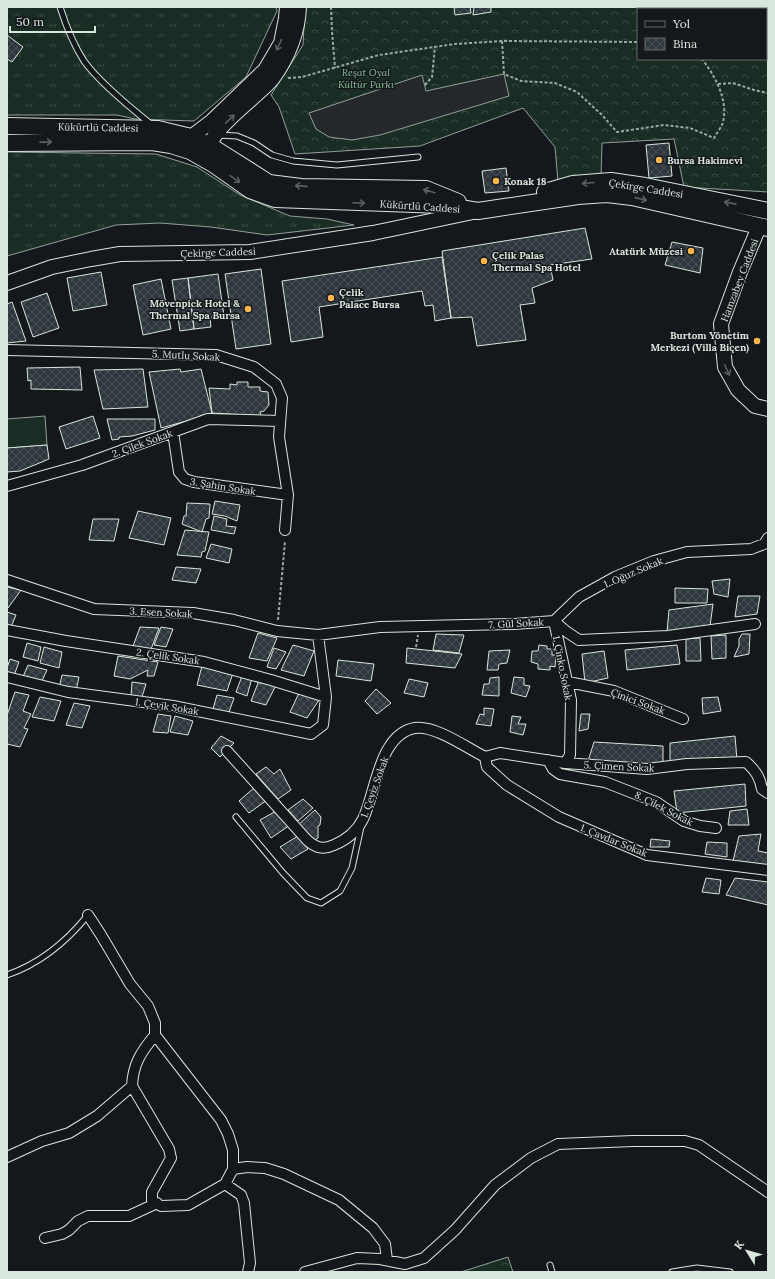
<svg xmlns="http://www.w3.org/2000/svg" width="775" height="1279" font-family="Lora,serif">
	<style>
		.grass { fill: url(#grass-tufts); stroke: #939e99 }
		.forest { fill: url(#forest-crowns); stroke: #939e99; fill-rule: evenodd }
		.pitch { fill: #1a2d24; stroke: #939e99 }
		.parking { fill: #24282b; stroke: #939e99 }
		.building { fill: url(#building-cross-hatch); stroke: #d8e6dc }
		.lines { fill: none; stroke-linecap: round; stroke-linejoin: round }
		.lane-casing { stroke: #d8e6dc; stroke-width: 7 }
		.street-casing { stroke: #d8e6dc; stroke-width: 12 }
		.secondary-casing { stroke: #d8e6dc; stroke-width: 16 }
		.primary-casing { stroke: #d8e6dc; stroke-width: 18 }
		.path { stroke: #9da8a2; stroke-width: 2; stroke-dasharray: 3 2; stroke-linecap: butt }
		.lane { stroke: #14181c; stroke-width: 5 }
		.street { stroke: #14181c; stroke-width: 10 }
		.secondary { stroke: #14181c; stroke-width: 14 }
		.primary { stroke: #14181c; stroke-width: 16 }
		.oneway { stroke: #59605f }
		.poi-dot { fill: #ffb74d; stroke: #14181c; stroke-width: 1.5 }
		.labels { text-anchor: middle; stroke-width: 3; stroke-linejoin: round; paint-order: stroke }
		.park-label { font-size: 10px; font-style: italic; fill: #8ac095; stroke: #14181c }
		.street-label { font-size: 10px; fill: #d8e6dc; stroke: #14181c }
		.poi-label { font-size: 10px; font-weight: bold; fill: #d8e6dc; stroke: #14181c; text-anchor: start }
	</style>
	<defs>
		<pattern id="grass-tufts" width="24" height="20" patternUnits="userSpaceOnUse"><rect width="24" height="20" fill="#1a2d24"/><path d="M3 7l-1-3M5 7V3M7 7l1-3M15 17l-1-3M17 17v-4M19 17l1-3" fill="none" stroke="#3b4b43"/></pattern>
		<pattern id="forest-crowns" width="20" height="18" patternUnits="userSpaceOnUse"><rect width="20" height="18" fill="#1a2d24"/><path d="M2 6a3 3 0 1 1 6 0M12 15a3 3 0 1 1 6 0" fill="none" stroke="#3b4b43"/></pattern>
		<pattern id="building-cross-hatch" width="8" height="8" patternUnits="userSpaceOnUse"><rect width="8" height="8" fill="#2c363c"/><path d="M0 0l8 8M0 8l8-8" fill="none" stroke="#4a5358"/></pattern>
	</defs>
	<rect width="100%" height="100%" fill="#14181c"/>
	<path class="grass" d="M 7,7 L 276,7 L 277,11 L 246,77 L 194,121 L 135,119 L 117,115 L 7,115 Z
		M 7,152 L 156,154 L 197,167 L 240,195 L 290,216 L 327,219 L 354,225 L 267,235 L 211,227 L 160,223 L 116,225 L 7,256 Z"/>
	<path class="forest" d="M 305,7 L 768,7 L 768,192 L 684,187 L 674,139 L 602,143 L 601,176 L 558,182 L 555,147 L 523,108 L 420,146 L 295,154 L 279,107 L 271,95 L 303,45 ZM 638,9 L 766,9 L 766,59 L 638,59 Z
		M 508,1257 L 513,1272 L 461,1272 Z"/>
	<path class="pitch" d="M 45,416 L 47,445 L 7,448 L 7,419 Z"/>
	<path class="parking" d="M 504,74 L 509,96 L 380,135 L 352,140 L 329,137 L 316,129 L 309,113 L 422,75 L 426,91 Z"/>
	<path class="building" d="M 454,7 L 470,7 L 471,13 L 455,15 Z
		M 474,7 L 491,7 L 491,12 L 473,15 Z
		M 680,7 L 748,7 L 742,9 L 681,9 Z
		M 7,35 L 23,47 L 12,62 L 7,59 Z
		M 669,143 L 672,176 L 649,178 L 646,145 Z
		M 506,168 L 509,191 L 485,193 L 482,171 Z
		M 585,228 L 592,259 L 550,265 L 553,280 L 532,288 L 535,303 L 520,305 L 526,340 L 477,346 L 472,317 L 451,318 L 442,251 Z
		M 672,242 L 703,248 L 700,273 L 665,265 Z
		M 442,257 L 451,318 L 435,321 L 433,305 L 425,306 L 422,291 L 319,307 L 323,337 L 291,342 L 282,281 Z
		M 261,269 L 271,344 L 236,349 L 225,274 Z
		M 101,272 L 107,305 L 73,311 L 67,278 Z
		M 218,274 L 224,316 L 210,318 L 211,327 L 194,329 L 188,278 Z
		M 188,278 L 194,329 L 180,331 L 172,280 Z
		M 161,279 L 171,329 L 143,335 L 133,285 Z
		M 47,293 L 59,328 L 33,337 L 21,302 Z
		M 12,302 L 26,341 L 7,343 L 7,304 Z
		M 80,367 L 82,390 L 31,389 L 31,380 L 28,381 L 27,368 Z
		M 143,369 L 148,407 L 103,409 L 94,370 Z
		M 180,369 L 181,372 L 201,369 L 212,413 L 200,416 L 201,417 L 161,428 L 149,372 Z
		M 237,382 L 248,382 L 248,387 L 260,387 L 260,391 L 268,392 L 269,405 L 264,411 L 260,412 L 261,416 L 212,413 L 209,388 L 230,389 L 230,384 L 237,385 Z
		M 93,416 L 100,438 L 66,449 L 59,427 Z
		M 107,419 L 155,419 L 155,430 L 132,436 L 119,437 L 119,439 L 112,440 Z
		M 47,445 L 49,459 L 20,471 L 7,472 L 7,448 Z
		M 215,501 L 240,505 L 237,521 L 225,516 L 212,514 Z
		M 187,503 L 210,504 L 209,518 L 206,519 L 202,532 L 182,524 L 184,516 L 186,516 Z
		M 138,511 L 171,518 L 164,545 L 129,538 Z
		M 214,516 L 227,519 L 226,526 L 236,527 L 234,534 L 211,530 Z
		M 93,519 L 119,519 L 114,541 L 89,540 Z
		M 185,530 L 209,532 L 205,551 L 202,552 L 201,557 L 177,555 Z
		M 211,544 L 232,549 L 229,563 L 206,558 Z
		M 176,567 L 201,569 L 196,583 L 172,580 Z
		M 730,579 L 728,597 L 714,594 L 712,581 Z
		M 7,587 L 21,590 L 8,608 L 7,608 Z
		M 675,588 L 708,589 L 707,603 L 675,603 Z
		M 738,596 L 760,596 L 757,614 L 735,617 Z
		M 713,604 L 710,626 L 667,632 L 669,610 Z
		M 7,612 L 16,615 L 11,627 L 7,627 Z
		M 140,627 L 159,628 L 150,652 L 132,649 Z
		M 161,627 L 173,629 L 166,647 L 154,645 Z
		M 258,633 L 277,638 L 267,661 L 249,658 Z
		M 436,634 L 464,635 L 459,653 L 433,650 Z
		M 742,634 L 750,634 L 749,654 L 734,657 L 739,646 L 739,639 Z
		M 726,635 L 726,658 L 712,659 L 711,636 Z
		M 700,638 L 701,661 L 686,661 L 686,639 Z
		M 27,643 L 41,647 L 38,661 L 23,657 Z
		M 293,645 L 314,651 L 304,676 L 281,670 Z
		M 539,645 L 547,646 L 547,649 L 552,649 L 552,655 L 556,655 L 555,667 L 550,666 L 550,670 L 538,669 L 538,664 L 531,662 L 532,651 L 538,651 Z
		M 677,645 L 680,664 L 627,670 L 625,650 Z
		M 44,647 L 62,652 L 59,668 L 40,663 Z
		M 274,648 L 286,652 L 276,669 L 267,667 Z
		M 407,648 L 462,654 L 455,668 L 406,663 Z
		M 510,650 L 507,663 L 499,664 L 498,670 L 487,670 L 489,651 Z
		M 604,651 L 608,678 L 585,683 L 582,654 Z
		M 118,656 L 158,662 L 154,676 L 147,676 L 148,670 L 130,679 L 114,676 Z
		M 10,659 L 19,662 L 13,678 L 7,676 L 7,668 Z
		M 338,660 L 374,664 L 371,681 L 336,676 Z
		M 28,665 L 47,670 L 41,683 L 22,679 Z
		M 202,666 L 233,673 L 227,691 L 197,685 Z
		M 62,675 L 79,677 L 76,691 L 59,688 Z
		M 242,676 L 252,678 L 247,696 L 236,692 Z
		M 499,677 L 499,696 L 482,695 L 484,684 L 489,684 L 490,678 Z
		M 514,677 L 524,678 L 524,685 L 530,686 L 526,697 L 511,693 Z
		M 260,678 L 276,685 L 266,705 L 251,701 Z
		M 409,679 L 428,683 L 424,697 L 404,693 Z
		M 132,682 L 146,684 L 141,700 L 131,697 Z
		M 376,689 L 391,703 L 377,714 L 365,701 Z
		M 15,692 L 29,695 L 23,711 L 31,714 L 24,728 L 28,729 L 20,747 L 7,744 L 7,715 Z
		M 299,693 L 319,700 L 307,718 L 290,712 Z
		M 217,695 L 234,698 L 228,715 L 212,712 Z
		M 40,697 L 61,701 L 54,721 L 32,717 Z
		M 718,697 L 721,711 L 703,714 L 702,698 Z
		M 74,703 L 90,706 L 82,728 L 66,725 Z
		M 484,708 L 494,709 L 491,726 L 476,724 L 480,714 L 484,715 Z
		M 158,714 L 171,716 L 168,733 L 153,732 Z
		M 581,714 L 590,714 L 588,729 L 579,731 Z
		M 175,716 L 193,721 L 188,735 L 170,732 Z
		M 512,716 L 521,717 L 518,724 L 526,724 L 523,735 L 510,732 Z
		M 221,736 L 234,743 L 220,757 L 211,748 Z
		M 735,736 L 737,760 L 670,764 L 670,743 Z
		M 594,742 L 663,746 L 663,765 L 639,766 L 588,761 Z
		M 266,767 L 274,774 L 280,769 L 291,790 L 278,799 L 256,774 Z
		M 745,784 L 746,806 L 677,813 L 674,791 Z
		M 255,787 L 267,800 L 249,813 L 239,801 Z
		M 303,799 L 313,808 L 298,821 L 288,810 Z
		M 747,809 L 749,825 L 728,825 L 730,811 Z
		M 278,810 L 290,825 L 271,838 L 260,820 Z
		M 315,810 L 321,817 L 320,825 L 318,826 L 318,838 L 315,840 L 298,825 Z
		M 761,834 L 758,851 L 768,853 L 768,865 L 733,861 L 739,836 Z
		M 298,836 L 308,849 L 291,859 L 280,847 Z
		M 651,839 L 670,841 L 669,847 L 650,847 Z
		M 707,842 L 727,843 L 727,857 L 705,854 Z
		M 706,878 L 721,880 L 719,894 L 702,892 Z
		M 735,878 L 768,882 L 768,905 L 726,895 Z"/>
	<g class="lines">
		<defs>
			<path id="lane" d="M 60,7 C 66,26 73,44 84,61 C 98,81 132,109 152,125
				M 218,135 L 237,136 L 254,143 L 272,155 L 293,161 L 337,165 L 418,157
				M 236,817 L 283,873 L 307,898 L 321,903 L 340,891 L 352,868 L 361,827
				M 7,975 C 39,964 67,941 88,915
				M 550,1265 L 552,1272
				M 672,1272 L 697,1268 L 730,1272"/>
			<path id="street" d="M 7,350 L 216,355 L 254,367 L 276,384 L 282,398 L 279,437 L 288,495 L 285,530
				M 173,432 L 179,472 L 185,479 L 194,482 L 288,495
				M 7,486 L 82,465 L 208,419 L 280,421
				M 7,580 L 94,609 L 193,613 L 234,620 L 277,631 L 318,635 L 380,627 L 514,624 L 554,621 L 567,632 L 579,640 L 668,636 L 755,624
				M 7,630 L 66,641 L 204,662 L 271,680 L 326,697
				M 7,677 L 68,692 L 173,706 L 311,734 L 323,725 L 326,697 L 318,635
				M 568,682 L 614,691 L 683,719
				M 227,751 L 307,840 C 316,848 323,850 334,845 C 346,840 357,831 363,819 C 376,792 379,734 415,728 C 435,725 467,748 485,757
				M 485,757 L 487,767 L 507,785 L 559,817 L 647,855 L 768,870
				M 485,757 L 500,753 L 565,763 L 647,769 L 687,764 L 746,762 C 755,770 760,777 762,789 L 768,793
				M 548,760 L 553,769 L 560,774 L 605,782 L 656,802 L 684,821 L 700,826 L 716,828
				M 565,763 L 570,755 L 571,700 L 554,621 L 579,597 L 615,577 L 654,561 L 687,552 L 751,549 L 764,544 L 768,538
				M 88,915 L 101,935 L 130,984 L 148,1006 L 155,1023 L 155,1035 L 221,1120 L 228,1134 L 233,1150 L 233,1169 L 225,1184 L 188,1205 L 161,1206 L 152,1201 L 152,1192 L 171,1158 L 169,1149 L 132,1086
				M 7,1157 L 42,1141 L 69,1133 L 97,1116 L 132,1086 C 133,1064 141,1052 155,1035
				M 233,1169 L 247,1167 L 265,1168 L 284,1174 L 339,1200 L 373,1228 L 385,1244 L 387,1260
				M 225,1184 L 241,1195 L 244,1203 L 250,1263 L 248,1272
				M 45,1238 L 62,1234 L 69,1230 L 78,1221 L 88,1216 L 129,1216 L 157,1203
				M 305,1272 L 357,1258 L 380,1259 L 405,1264 L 424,1258 L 455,1230 L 495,1185 L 531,1158 L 558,1144 L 633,1141 L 685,1141 L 699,1145 L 768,1192"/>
			<path id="secondary" d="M 182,141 L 191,137 L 212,121 L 265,70 L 281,43 L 286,18 L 287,7
				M 210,156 C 200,134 261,95 273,78 C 288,57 298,33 299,7
				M 759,227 L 740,272 L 721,324 L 725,367 L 738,390 L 755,406 L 768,409
				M 7,283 L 52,267 L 91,259 L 120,254 L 250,252 L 373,233 L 473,212"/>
			<path id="primary" d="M 7,126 L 158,129 L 191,137 L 209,145 L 269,183 L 301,187 L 426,189 L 458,202
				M 7,143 L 152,142 L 171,145 L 190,151 L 213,164 L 250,190 L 275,199 L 442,205 L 478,211 L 578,196 L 607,194 L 632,197 L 768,228
				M 545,192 L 573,184 L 611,181 L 645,186 L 768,211"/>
		</defs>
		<use href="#lane" class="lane-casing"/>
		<use href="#street" class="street-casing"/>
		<use href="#secondary" class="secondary-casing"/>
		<use href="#primary" class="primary-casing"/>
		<path class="path" d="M 331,7 L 332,31 L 335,68
			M 766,27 L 768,27
			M 502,41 L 504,74 L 521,81 L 555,83 L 577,92 L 602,115 L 617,132 L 664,125 L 690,128 L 714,138 C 716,134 720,129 722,125 C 730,102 715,76 702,59
			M 288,78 L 302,77 L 379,55 L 455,44 L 502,41 L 638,42
			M 718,84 L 733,83 L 754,90 L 768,93
			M 425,85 L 432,77 L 435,46
			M 278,620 L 285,541
			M 416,647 L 418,635"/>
		<use href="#lane" class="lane"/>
		<use href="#street" class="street"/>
		<use href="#secondary" class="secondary"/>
		<use href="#primary" class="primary"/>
	</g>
	<defs><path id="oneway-shaft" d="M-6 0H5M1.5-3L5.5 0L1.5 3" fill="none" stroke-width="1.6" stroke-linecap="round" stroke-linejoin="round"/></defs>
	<g class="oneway">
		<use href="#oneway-shaft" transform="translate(279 45) rotate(115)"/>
		<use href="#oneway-shaft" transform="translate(230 119) rotate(-43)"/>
		<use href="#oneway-shaft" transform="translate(46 142) rotate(-1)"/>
		<use href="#oneway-shaft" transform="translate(235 179) rotate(35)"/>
		<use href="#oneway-shaft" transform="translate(588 183) rotate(175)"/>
		<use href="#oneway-shaft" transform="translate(301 186) rotate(-176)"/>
		<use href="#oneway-shaft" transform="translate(429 191) rotate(-164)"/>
		<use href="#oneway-shaft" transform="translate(641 199) rotate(13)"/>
		<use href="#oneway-shaft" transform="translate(359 203) rotate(2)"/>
		<use href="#oneway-shaft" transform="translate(730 203) rotate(-169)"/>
		<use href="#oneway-shaft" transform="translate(727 370) rotate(66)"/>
	</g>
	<g class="poi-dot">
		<circle cx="659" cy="160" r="4"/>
		<circle cx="496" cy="181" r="4"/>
		<circle cx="691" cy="251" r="4"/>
		<circle cx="484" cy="261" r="4"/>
		<circle cx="331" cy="298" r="4"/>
		<circle cx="248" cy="309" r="4"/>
		<circle cx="757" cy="341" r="4"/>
	</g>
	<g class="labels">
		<g class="park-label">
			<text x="366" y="76">Reşat Oyal<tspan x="366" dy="12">Kültür Parkı</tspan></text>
		</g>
		<g class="street-label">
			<text transform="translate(98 127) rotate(1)" y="4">Kükürtlü Caddesi</text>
			<text transform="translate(646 188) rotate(9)" y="4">Çekirge Caddesi</text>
			<text transform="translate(420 206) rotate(4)" y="4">Kükürtlü Caddesi</text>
			<text transform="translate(218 252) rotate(-2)" y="4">Çekirge Caddesi</text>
			<text transform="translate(739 280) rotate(-69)" y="4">Hamzabey Caddesi</text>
			<text transform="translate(186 355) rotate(3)" y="4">5. Mutlu Sokak</text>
			<text transform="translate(142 443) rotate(-20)" y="4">2. Çilek Sokak</text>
			<text transform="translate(223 486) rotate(9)" y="4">3. Şahin Sokak</text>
			<text transform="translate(633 572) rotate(-23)" y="4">1. Oğuz Sokak</text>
			<text transform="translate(161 612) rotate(3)" y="4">3. Esen Sokak</text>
			<text transform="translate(516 623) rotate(-3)" y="4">7. Gül Sokak</text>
			<text transform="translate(168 656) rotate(8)" y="4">2. Çelik Sokak</text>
			<text transform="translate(563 668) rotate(79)" y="4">1. Çinko Sokak</text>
			<text transform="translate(638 701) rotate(20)" y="4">Çinici Sokak</text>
			<text transform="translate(167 706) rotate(9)" y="4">1. Çevik Sokak</text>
			<text transform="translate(619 766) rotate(3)" y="4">5. Çimen Sokak</text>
			<text transform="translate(374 787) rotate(-70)" y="4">1. Çeyiz Sokak</text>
			<text transform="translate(664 808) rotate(27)" y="4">8. Çilek Sokak</text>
			<text transform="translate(614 840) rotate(22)" y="4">1. Çavdar Sokak</text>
		</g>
		<g class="poi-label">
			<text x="667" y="164">Bursa Hakimevi</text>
			<text x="504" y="185">Konak 18</text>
			<text x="683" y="255" text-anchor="end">Atatürk Müzesi</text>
			<text x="492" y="259">Çelik Palas<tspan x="492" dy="12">Thermal Spa Hotel</tspan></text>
			<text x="339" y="296">Çelik<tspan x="339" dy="12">Palace Bursa</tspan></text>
			<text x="240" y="307" text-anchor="end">Mövenpick Hotel &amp;<tspan x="240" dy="12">Thermal Spa Bursa</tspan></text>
			<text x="749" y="339" text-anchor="end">Burtom Yönetim<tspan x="749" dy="12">Merkezi (Villa Biçen)</tspan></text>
		</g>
	</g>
	<rect width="775" height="1279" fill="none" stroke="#d8e6dc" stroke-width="16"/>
	<rect x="637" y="8" width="130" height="52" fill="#14181c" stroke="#626a69"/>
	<rect x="645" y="21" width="20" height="6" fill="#14181c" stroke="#626a69"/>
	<text x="673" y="28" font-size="12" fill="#d8e6dc">Yol</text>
	<rect x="645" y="38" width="20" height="12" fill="url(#building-cross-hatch)" stroke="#626a69"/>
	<text x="673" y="48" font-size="12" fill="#d8e6dc">Bina</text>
	<g transform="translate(747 1251) rotate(307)" stroke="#14181c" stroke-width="3" paint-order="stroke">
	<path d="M0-3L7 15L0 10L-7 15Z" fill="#d8e6dc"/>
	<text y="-6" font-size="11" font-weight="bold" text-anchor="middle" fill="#d8e6dc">K</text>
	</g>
	<path d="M10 26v6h85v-6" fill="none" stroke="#d8e6dc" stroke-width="2"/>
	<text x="16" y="26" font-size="12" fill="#d8e6dc" stroke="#14181c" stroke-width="3" paint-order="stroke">50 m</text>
</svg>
